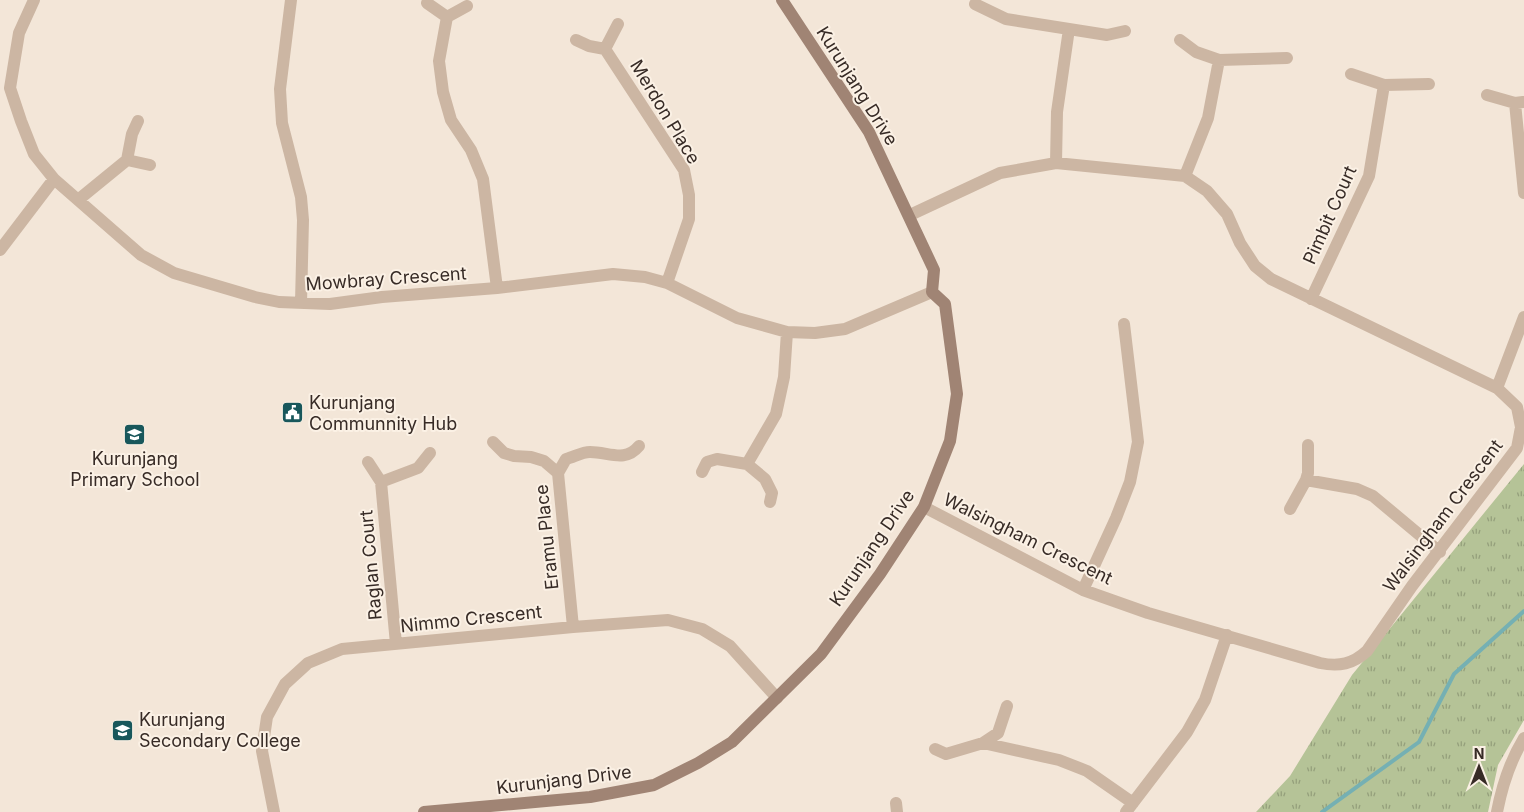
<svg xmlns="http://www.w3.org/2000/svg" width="1524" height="812" font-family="Inter,sans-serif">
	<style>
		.park { fill: url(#park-tufts) }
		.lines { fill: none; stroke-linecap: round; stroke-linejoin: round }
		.stream { stroke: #75b0b3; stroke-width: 4 }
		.street { stroke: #ccb6a3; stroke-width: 12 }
		.secondary { stroke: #a08474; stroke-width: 12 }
		.labels { text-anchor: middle; stroke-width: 4; stroke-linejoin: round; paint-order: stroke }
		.street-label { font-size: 18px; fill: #372b26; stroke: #fbf1e5 }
		.poi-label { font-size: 18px; fill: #372b26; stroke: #fbf1e5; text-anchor: start }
	</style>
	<defs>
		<pattern id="park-tufts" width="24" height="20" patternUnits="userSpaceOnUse" patternTransform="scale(1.25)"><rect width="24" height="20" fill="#b5c397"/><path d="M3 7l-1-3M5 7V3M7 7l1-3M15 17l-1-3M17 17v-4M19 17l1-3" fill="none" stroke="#949f7b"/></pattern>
	</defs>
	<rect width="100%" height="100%" fill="#f3e6d8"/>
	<path class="park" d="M 1524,464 L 1524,720 L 1498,765 L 1488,812 L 1256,812 L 1290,776 L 1352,675 Z"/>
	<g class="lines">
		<path class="stream" d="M 1322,812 L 1419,742 L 1454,674 L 1524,611"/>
		<path class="street" d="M 34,0 L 19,33 L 10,88 L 21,121 L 34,154 L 54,179 L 141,255 L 174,273 L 255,297 L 279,302 L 330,304 L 382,297 L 497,288 L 613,274 L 645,277 L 667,283 L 737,318 L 787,332 L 815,333 L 845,329 L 932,292
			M 291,0 L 280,89 L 282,123 L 301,197 L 303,220 L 301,303
			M 427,3 L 447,17 L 467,6
			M 975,4 L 1006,19 L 1107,35 L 1125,31
			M 447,17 L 439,61 L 443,92 L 451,120 L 471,150 L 483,179 L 497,288
			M 576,40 L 589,46 L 605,49 L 618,24
			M 1180,40 L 1196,52 L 1219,60 L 1287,58
			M 605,49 L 684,170 L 689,195 L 689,219 L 667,283
			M 1351,74 L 1384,85 L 1429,84
			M 1487,95 L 1515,103 L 1523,102
			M 1515,103 L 1524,193
			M 138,121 L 132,134 L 127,160 L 150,165
			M 1056,163 L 1057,112 L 1069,29
			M 1185,176 L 1208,118 L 1219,60
			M 78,200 L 127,160
			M 910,215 L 1000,173 L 1056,163 L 1185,176 L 1207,191 L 1227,214 L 1240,243 L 1255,266 L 1271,279 L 1497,388 L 1517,407 L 1521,427 L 1517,448 L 1412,586 L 1367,651 C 1353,664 1339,667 1320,663 L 1148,613 L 1083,590 L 924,507
			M 0,250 L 54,179
			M 1311,299 L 1369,176 L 1384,85
			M 1497,388 L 1524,317
			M 493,442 L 504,453 L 514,456 L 531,457 L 544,461 L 558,473
			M 368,462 L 381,482
			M 747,464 L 776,414 L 784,377 L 787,332
			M 702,472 L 707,462 L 717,459 L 747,464 L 765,479 L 772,493 L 770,502
			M 1306,480 L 1357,489 L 1373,496 L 1440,552
			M 1290,509 L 1306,480 L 1308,473 L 1308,445
			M 1083,590 L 1116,518 L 1130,482 L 1138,442 L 1124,324
			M 573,627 L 558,473 L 566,459 C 574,457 582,452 590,452 C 609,452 625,463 639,446
			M 396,644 L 381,482 L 418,468 L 430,453
			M 983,743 L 1059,760 L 1087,771 L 1133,803
			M 935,749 L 946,754 L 983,743 L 998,733 L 1007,706
			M 896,803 L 897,812
			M 274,812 L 262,751 L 267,717 L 285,684 L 308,663 L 342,649 L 573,627 L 668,620 L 702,629 L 730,646 L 777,698
			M 1126,812 L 1187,732 L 1205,700 L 1227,635
			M 1497,812 C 1502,786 1510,761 1524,738"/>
		<path class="secondary" d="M 424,812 L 590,797 L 654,785 L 698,763 L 732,742 L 821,654 L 880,574 L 924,507 L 950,441 L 957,394 L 945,304 L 932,292 L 934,270 L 869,132 L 782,0"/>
	</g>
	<defs>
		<symbol id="civic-square" viewBox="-11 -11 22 22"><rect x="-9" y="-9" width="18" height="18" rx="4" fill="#18575b" stroke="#fbf1e5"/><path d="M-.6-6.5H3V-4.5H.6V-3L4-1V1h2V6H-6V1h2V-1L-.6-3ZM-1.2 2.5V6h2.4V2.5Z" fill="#fff"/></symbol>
		<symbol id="school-square" viewBox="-11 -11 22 22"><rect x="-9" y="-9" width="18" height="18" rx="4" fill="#18575b" stroke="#fbf1e5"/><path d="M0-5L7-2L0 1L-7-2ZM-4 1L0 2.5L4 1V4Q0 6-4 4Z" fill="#fff"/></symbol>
	</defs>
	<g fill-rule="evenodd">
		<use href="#civic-square" x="280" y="400" width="25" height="25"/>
		<use href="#school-square" x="122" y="422" width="25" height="25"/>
		<use href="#school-square" x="110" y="718" width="25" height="25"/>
	</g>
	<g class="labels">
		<g class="street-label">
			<text transform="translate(857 86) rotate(58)" y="6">Kurunjang Drive</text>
			<text transform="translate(665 112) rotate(59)" y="6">Merdon Place</text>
			<text transform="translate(1330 215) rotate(-66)" y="6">Pimbit Court</text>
			<text transform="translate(386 279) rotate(-4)" y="6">Mowbray Crescent</text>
			<text transform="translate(1443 516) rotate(-53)" y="6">Walsingham Crescent</text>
			<text transform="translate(547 537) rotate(-96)" y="6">Eramu Place</text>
			<text transform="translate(1028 539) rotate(26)" y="6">Walsingham Crescent</text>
			<text transform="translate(872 548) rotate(-56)" y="6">Kurunjang Drive</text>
			<text transform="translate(371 565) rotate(-95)" y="6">Raglan Court</text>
			<text transform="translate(471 619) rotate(-6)" y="6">Nimmo Crescent</text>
			<text transform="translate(564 780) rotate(-7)" y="6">Kurunjang Drive</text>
		</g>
		<g class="poi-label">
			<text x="309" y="409">Kurunjang<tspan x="309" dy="21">Communnity Hub</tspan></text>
			<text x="135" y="465" text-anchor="middle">Kurunjang<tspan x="135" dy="21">Primary School</tspan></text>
			<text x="139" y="726">Kurunjang<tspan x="139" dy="21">Secondary College</tspan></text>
		</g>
	</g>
	<g transform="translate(1479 767)" stroke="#fbf1e5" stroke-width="4" paint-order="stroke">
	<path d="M0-4L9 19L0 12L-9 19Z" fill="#372b26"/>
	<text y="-8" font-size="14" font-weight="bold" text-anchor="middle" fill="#372b26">N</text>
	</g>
</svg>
